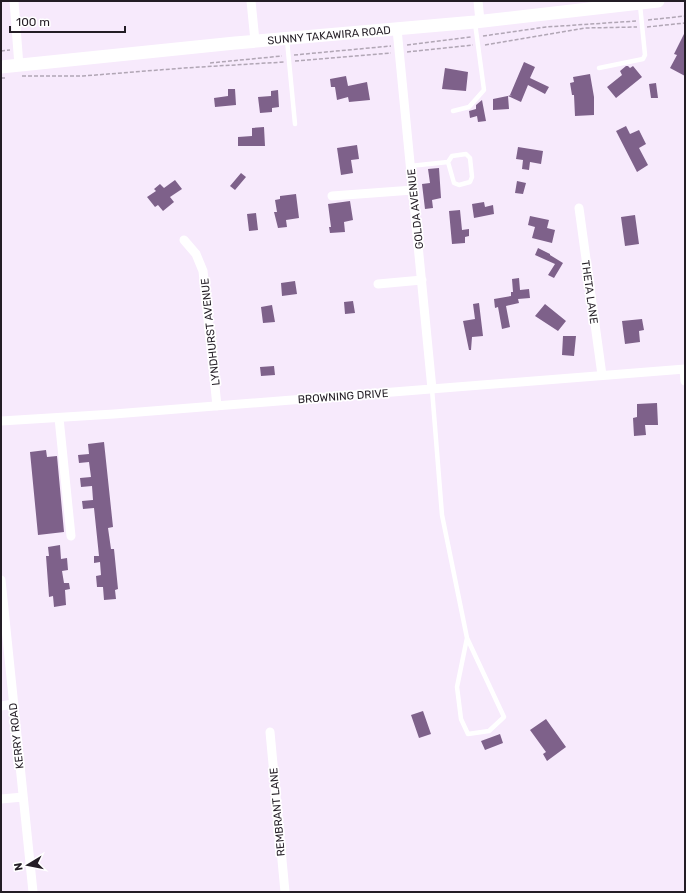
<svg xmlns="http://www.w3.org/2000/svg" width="686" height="893" font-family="Rubik,sans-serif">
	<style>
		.building { fill: #7e618a }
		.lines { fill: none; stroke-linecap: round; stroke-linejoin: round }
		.path { stroke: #b1a6b5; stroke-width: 1.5; stroke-dasharray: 4 2; stroke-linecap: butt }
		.lane { stroke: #fff; stroke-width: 4.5 }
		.street { stroke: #fff; stroke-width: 9 }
		.secondary { stroke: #fff; stroke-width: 13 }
		.labels { text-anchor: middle; stroke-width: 3.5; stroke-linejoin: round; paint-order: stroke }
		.street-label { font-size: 11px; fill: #231d25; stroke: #fff }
	</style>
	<rect width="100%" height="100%" fill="#f7eafc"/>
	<path class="building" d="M 685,32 L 685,76 L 670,68 L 677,55 L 674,54 Z
		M 524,62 L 535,67 L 530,78 L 549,87 L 545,94 L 528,85 L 521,102 L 508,96 L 509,109 L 493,110 L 493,99 L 512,95 L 510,95 Z
		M 626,66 L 628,66 L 630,68 L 633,66 L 642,77 L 616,98 L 607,87 L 622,75 L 620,71 Z
		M 445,68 L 468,72 L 466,91 L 442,89 Z
		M 590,74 L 594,97 L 594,115 L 575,116 L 574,95 L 572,95 L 570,83 L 574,82 L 573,77 Z
		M 346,76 L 348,86 L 367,82 L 370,100 L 349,102 L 348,97 L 337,100 L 335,87 L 331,87 L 330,79 Z
		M 656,83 L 658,98 L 651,98 L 649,84 Z
		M 228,89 L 235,89 L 236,105 L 215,107 L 214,98 L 228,96 Z
		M 278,90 L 279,107 L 272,108 L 272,112 L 260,113 L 258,97 L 271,96 L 271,91 Z
		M 482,100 L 486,121 L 478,122 L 477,116 L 470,118 L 469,111 L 476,109 L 476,105 Z
		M 626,126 L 630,134 L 639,130 L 646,144 L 639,148 L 648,165 L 637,172 L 616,131 Z
		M 264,127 L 265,146 L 238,146 L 238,137 L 252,136 L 252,128 Z
		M 357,145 L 359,159 L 351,160 L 353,173 L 341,175 L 337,148 Z
		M 518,147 L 543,151 L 541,164 L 530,162 L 529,170 L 522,169 L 523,160 L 516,159 Z
		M 439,168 L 441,198 L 432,200 L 433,208 L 425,209 L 422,184 L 430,183 L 428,169 Z
		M 241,173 L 246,177 L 235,190 L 230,186 Z
		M 175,180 L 182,189 L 170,197 L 174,202 L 163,211 L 158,205 L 155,207 L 147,197 L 156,191 L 154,189 L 160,184 L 164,188 Z
		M 517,181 L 526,183 L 523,194 L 515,193 Z
		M 296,194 L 299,218 L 286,220 L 287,227 L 278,228 L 274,212 L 277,212 L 275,200 L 280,199 L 280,196 Z
		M 350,201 L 353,220 L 344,222 L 345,232 L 330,233 L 329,227 L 331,227 L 328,204 Z
		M 484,202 L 485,207 L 493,205 L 494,214 L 474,218 L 472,204 Z
		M 460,210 L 462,230 L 469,229 L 469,236 L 465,237 L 465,243 L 452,244 L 449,211 Z
		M 256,213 L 258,230 L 249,231 L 247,214 Z
		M 635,215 L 639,244 L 625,246 L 621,217 Z
		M 530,216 L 549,220 L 547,228 L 555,230 L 552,243 L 532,238 L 535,227 L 528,225 Z
		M 538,248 L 550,254 L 550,255 L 563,263 L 554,278 L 548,275 L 555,264 L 535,255 Z
		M 519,278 L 520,290 L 529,289 L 530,298 L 518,299 L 519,303 L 506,306 L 510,327 L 502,329 L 498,307 L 495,308 L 494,299 L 511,296 L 511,292 L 513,292 L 512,279 Z
		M 295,281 L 297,294 L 282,296 L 281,283 Z
		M 353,301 L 355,313 L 345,314 L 344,302 Z
		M 479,303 L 483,336 L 472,337 L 471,350 L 469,350 L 463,321 L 475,319 L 473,304 Z
		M 545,304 L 566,321 L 558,331 L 535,316 Z
		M 272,305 L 275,322 L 263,323 L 261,307 Z
		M 642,319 L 644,330 L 639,331 L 640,342 L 625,344 L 622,321 Z
		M 563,336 L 576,336 L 574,356 L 562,355 Z
		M 274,366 L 275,375 L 261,376 L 260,367 Z
		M 657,403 L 658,425 L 645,425 L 646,435 L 634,436 L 633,418 L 637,417 L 637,404 Z
		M 104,442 L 113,527 L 108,528 L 111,549 L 114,549 L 118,589 L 115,590 L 116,599 L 104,600 L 103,587 L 97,587 L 96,576 L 101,575 L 100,562 L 94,563 L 94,556 L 99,556 L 94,508 L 83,509 L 82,501 L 93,500 L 92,486 L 81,487 L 80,478 L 91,477 L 89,462 L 79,463 L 78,455 L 89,454 L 88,444 Z
		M 46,450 L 47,457 L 57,456 L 64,532 L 38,535 L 30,452 Z
		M 60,545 L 61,559 L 67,558 L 68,570 L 62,571 L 64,583 L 69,583 L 70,589 L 65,590 L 66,605 L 54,607 L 53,596 L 49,597 L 46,556 L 49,556 L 48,547 Z
		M 423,711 L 431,734 L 419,738 L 411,715 Z
		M 546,719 L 566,747 L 547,761 L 543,754 L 546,752 L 530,730 Z
		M 500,734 L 503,743 L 485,750 L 481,741 Z"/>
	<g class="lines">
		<path class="path" d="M 648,20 L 685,16
			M 647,27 L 685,23
			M 483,36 L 546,27 L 636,21
			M 407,45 L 471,37
			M 485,45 L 585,28 L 637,27
			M 1,51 L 10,50
			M 407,52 L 473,45
			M 294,55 L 391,46
			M 295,61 L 391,53
			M 210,63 L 282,56
			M 22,76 L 83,76 L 184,68 L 284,62
			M 1,78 L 6,78"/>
		<path class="lane" d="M 287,40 L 295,124
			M 599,68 L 643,59 L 645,55 L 640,5
			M 453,111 L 469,107 L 484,90 L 475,23
			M 466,154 L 470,158 L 472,177 L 470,182 L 459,185 L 454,183 L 448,162 L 452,156 Z
			M 410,166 L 448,162
			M 432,389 L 442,515 L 467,638 L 457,687 L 461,719 L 468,734 L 489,731 L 504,717 L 467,638"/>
		<path class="street" d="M 14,1 L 19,66
			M 251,1 L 255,41
			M 478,1 L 480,21
			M 397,29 L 432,389
			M 332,196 L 413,190
			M 579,208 L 602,375
			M 184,240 L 196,254 L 203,271 L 217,406
			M 378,284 L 422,280
			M 684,370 L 685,381
			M 59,418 L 71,536
			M 1,421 L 114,414 L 685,369
			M 1,580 L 33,892
			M 1,706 L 13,704
			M 270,732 L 285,892
			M 1,799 L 23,797"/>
		<path class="secondary" d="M 1,67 L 235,43 L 475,22 L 658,1"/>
	</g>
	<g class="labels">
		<g class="street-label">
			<text transform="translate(329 35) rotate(-5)" y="4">SUNNY TAKAWIRA ROAD</text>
			<text transform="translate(415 209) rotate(-96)" y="4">GOLDA AVENUE</text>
			<text transform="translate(590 292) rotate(82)" y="4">THETA LANE</text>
			<text transform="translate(210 332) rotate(-96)" y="4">LYNDHURST AVENUE</text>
			<text transform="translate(343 396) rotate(-4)" y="4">BROWNING DRIVE</text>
			<text transform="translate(16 736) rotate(-96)" y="4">KERRY ROAD</text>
			<text transform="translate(277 812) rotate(-95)" y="4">REMBRANT LANE</text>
		</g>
	</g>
	<rect width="686" height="893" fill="none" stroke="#231d25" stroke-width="4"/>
	<g transform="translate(28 865) rotate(260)" stroke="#ffffff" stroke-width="3" paint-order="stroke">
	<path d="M0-3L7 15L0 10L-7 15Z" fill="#231d25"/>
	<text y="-6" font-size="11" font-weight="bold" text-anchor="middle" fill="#231d25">N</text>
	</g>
	<path d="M10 26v6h115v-6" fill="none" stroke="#231d25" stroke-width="2"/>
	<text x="16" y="26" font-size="12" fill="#231d25" stroke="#ffffff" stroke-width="3" paint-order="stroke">100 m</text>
</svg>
